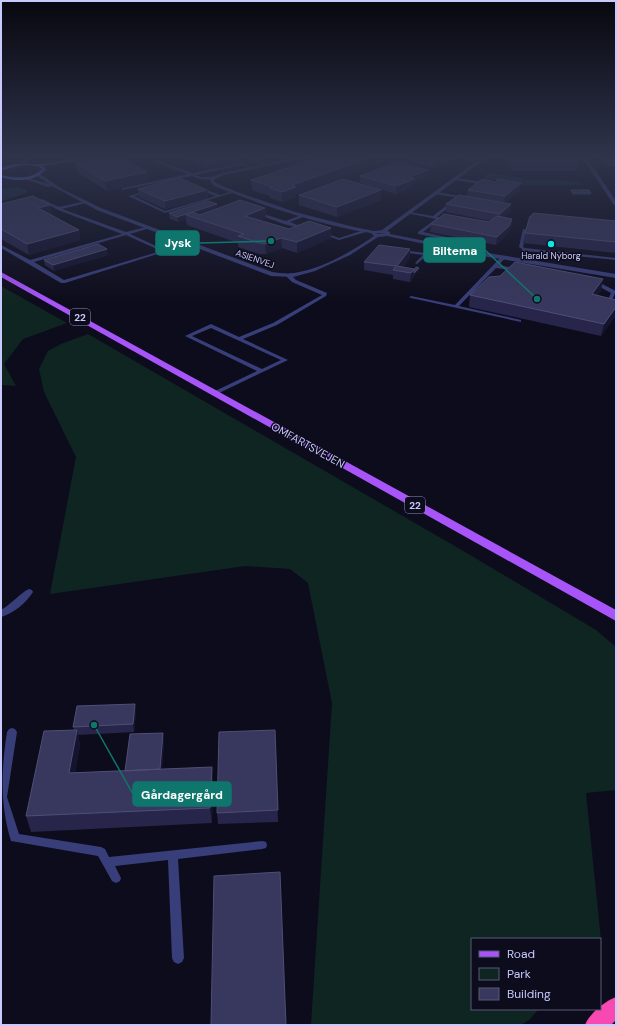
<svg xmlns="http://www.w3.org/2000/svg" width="617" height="1026" font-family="'DM Sans',sans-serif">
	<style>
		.green { fill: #0f2522 }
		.water { fill: #0d273f }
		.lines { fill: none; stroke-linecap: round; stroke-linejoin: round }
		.lane { fill: #383e79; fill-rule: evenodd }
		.street { fill: #383e79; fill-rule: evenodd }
		.secondary { fill: #6372f9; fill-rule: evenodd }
		.primary { fill: #a754f9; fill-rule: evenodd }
		.highway { fill: #f848b2; fill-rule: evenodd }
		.wall { fill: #27254a }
		.shaded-wall { fill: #15142f }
		.building { fill: #38375d; stroke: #4f4e76 }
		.poi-dot { fill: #09e9e4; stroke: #0d0c1c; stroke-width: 1.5 }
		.labels { text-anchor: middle; stroke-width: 3; stroke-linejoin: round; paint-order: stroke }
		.far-poi-label { font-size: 9px; fill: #c8c9fd; stroke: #0d0c1c }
		.far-street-label { font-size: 9px; fill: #c8c9fd; stroke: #0d0c1c }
		.shield { fill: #0d0c1c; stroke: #9090ba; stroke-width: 1 }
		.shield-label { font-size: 10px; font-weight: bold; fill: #c8c9fd }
		.street-label { font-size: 11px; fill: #c8c9fd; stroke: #0d0c1c }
		.leader { fill: none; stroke: #0f766e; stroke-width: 1.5 }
		.callout-dot { fill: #0f766e; stroke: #0d0c1c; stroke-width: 1.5 }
		.callout { fill: #0f766e; stroke: #0f766e; stroke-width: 1.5 }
		.callout-label { font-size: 12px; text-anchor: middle; font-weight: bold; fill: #fff }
	</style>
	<rect width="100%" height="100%" fill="#0d0c1c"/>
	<path class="green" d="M 1,286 L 67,323 L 23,339 L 4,364 L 16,386 L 1,385 Z
		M 88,334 L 465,552 L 596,630 L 616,647 L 616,790 L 586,793 L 601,940 L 472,939 L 472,1009 L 539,1009 L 529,1020 L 521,1025 L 311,1025 L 332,703 L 308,583 L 290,569 L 245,566 L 50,594 L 76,457 L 44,392 L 39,369 L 48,351 L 61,344 Z"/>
	<path class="water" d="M 489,173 L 532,180 L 579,181 L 581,185 L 529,186 L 483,178 Z
		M 18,187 L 27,190 L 27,193 L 1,201 L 1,189 Z"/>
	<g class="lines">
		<path class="lane" d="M 259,158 L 267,158 L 258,160 L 266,164 L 266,166 L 264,166 L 252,160 Z
			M 467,158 L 473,158 L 482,161 L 480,162 Z
			M 156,160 L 192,173 L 242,163 L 254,168 L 252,169 L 242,165 L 196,175 L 201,177 L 214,177 L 215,178 C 207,181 199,179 192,176 L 122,190 L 122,188 L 123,188 L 188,174 L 155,162 Z
			M 456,178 L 483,182 L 485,183 L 480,187 L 478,186 L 480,184 L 455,180 L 455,178 Z
			M 198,187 L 220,195 L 233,191 L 235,192 L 165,213 L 128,196 L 148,191 L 148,193 L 134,196 L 165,211 L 216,196 L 198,189 Z
			M 436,192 L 466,197 L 468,198 L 466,199 L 435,194 L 434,193 Z
			M 42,199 L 59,207 L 86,201 L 86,203 L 62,209 L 126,232 L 150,226 L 150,228 L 130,234 L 167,251 L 65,283 L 61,283 L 1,248 L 1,245 L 30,260 L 122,234 L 58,210 L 42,201 L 32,204 L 30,203 ZM 126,235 L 161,251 L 64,280 L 34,262 Z
			M 451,202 L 454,203 L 437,217 L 449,219 L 449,221 L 439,220 L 423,232 L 469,242 L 469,244 L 418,234 L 418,232 L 436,219 L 407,213 L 409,212 L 433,216 Z
			M 257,212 L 286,221 L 301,215 L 303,215 L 303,217 L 290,222 L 308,229 L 306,230 L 284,224 L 256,214 L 255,213 Z
			M 523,229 L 527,230 L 523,247 L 525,248 L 616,258 L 616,260 L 526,251 L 523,261 L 519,262 L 522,249 L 519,247 Z
			M 364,230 L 366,230 L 366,232 L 339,240 L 320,233 L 322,232 L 339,238 Z
			M 434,244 L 438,245 L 417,264 L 415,263 L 423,255 L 402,252 L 400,251 L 402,250 L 425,253 Z
			M 501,257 L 505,258 L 499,265 L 519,269 L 519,271 L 496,268 L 459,306 L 521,320 L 521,322 L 411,298 L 409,297 L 411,296 L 455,305 Z
			M 286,274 L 290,274 L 296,280 L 327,293 L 326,296 L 277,325 L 243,339 L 288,360 L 217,394 L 213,394 L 213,392 L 257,371 L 185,336 L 211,324 L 239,337 L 273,323 L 322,295 L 292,282 L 286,276 ZM 211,328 L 281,360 L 262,369 L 192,336 Z
			M 598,284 L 602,284 L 616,291 L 610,305 L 606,304 L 611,293 L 598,286 Z
			M 12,728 L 15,729 L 17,732 L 7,797 L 19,834 L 101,847 L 105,849 L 109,857 L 262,841 L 266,842 L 267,845 L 266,848 L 262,849 L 178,859 L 184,958 L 182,962 L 178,964 L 174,962 L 172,958 L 168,860 L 115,866 L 121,878 L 120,881 L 116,883 L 112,881 L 98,856 L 11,841 C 0,805 1,770 7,732 L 9,729 Z"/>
		<path class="street" d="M 24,158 L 28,158 L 26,164 L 24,165 L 22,164 Z
			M 296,158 L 304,158 L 224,175 L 215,179 L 214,181 L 218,184 L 237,192 L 295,212 L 354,227 L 374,231 L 382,230 L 481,158 L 486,158 L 387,231 L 390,232 L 390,234 L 482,252 L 616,274 L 616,278 L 482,256 L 387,236 L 378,237 L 350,255 L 315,271 L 293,277 L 271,276 L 97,210 L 52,186 L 48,187 L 22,178 L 24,177 L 49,184 L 36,175 L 40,174 L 62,189 L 101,208 L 272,272 C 279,273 286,274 294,273 C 322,269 351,252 374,236 L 371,233 C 316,224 265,206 214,186 L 210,181 L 211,177 L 222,173 ZM 376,233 L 385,234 L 378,234 Z
			M 581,158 L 586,158 L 589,161 L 616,201 L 616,205 L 614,205 L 586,163 Z
			M 29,589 L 32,590 L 33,592 C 26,603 14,613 1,617 L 1,610 C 10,605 23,591 29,589 Z"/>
		<path class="secondary" d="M 81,158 L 92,158 L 42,166 L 46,169 C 36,182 16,182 1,177 L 1,175 C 14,178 32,180 42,169 C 29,161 14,167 1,171 L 1,168 C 13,162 24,164 37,164 C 51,164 67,160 81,158 Z"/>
		<path class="primary" d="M 1,272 L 616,610 L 616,621 L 1,277 Z"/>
		<path class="highway" d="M 616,997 L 616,1020 L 611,1025 L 585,1025 C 589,1014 605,1001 616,997 Z"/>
	</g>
	<path class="wall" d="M 186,158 L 240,158 L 240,162 L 208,169 Z
		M 412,158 L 455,158 L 455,159 L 433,168 L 412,162 Z
		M 507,158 L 574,158 L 578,164 L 576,171 L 512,171 L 507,161 Z
		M 605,158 L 616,158 L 616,166 L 608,166 L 605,161 Z
		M 76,163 L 147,172 L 148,182 L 107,191 L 77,172 Z
		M 367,168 L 296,194 L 296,197 L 282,202 L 270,198 L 270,196 L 252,190 L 251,180 Z
		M 428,170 L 427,177 L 415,182 L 414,186 L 396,194 L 360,183 L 360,176 Z
		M 138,189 L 207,190 L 208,198 L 165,209 L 139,197 Z
		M 468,190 L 520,191 L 505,203 L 511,204 L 510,212 L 504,217 L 512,219 L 511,227 L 508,234 L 496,245 L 430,232 L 431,224 L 489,222 L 491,221 L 446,212 L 446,204 L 467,196 Z
		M 571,190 L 591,193 L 590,195 L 572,195 L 571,192 Z
		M 299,195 L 381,200 L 337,217 L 299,205 Z
		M 1,204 L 50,205 L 52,215 L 79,230 L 80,240 L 29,255 L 1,239 Z
		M 265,208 L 266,218 L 260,220 L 289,229 L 331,228 L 331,238 L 297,253 L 282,248 L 266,254 L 260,254 L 238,247 L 238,243 L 187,225 L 186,219 L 178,222 L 170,219 L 169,213 L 217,209 Z
		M 616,224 L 616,253 L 523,243 L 525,233 Z
		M 410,249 L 410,258 L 403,267 L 414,269 L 414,270 L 419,268 L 418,271 L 414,276 L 414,277 L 410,282 L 393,279 L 393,275 L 364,270 L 364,262 Z
		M 108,255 L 54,271 L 45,265 L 44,260 Z
		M 601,291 L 597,296 L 616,300 L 616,315 L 601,336 L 469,307 L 470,295 Z
		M 136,712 L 134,732 L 78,735 L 80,745 L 75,773 L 125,771 L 164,741 L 162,769 L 212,767 L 213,782 L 212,823 L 31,832 L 26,816 L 74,730 L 73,727 Z
		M 275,730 L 278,822 L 218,824 L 217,813 Z"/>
	<path class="shaded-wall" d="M 227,158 L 240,158 L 240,162 L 208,169 L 208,162 Z
		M 441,158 L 455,158 L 455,159 L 433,168 L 434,161 Z
		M 367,159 L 367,168 L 296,194 L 296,197 L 282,202 L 282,192 L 292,185 Z
		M 428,170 L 427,177 L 415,182 L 414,186 L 396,194 L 396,186 L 409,177 Z
		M 147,172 L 148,182 L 107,191 L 105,181 Z
		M 521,183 L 520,191 L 504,204 L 505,196 Z
		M 207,190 L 208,198 L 165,209 L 165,201 Z
		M 381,190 L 381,200 L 337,217 L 337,207 Z
		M 217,204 L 217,209 L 193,217 L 186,215 L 186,219 L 178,222 L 177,217 Z
		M 511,204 L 510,212 L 499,222 L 500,214 Z
		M 50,205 L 52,215 L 38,208 Z
		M 265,208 L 266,218 L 246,226 L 245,216 Z
		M 512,219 L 511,227 L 508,234 L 496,245 L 497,237 Z
		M 331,228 L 331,238 L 297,253 L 297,242 Z
		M 79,230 L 80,240 L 29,255 L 27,244 Z
		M 281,238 L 282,248 L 266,254 L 265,244 Z
		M 107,249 L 108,255 L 54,271 L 53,265 Z
		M 410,249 L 410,258 L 399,271 L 397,266 Z
		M 419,268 L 418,271 L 414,276 L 414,273 Z
		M 414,269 L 414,277 L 410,282 L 411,273 Z
		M 603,279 L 601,291 L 590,306 L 592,294 Z
		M 616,307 L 616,315 L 601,336 L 604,324 Z
		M 135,704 L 136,712 L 134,732 L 133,724 Z
		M 77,730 L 80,745 L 73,788 L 69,773 Z
		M 163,733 L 164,741 L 161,781 L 159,773 Z
		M 212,767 L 213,782 L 212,823 L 210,808 Z"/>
	<path class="building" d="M 101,158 L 122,158 L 147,172 L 105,181 L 76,163 Z
		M 200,158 L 227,158 L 208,162 Z
		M 317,158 L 364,158 L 367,159 L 292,185 L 296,187 L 282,192 L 270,188 L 273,187 L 251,180 Z
		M 424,158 L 441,158 L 434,161 Z
		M 510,158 L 574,158 L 578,164 L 513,163 Z
		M 607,158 L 616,158 L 616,161 L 609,161 Z
		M 398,162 L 428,170 L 409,177 L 415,179 L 396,186 L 360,176 Z
		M 180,178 L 207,190 L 165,201 L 138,189 Z
		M 343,179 L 381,190 L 337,207 L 299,195 Z
		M 482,179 L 495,182 L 498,179 L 521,183 L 505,196 L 468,190 Z
		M 571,190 L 589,190 L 591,193 L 573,193 Z
		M 459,195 L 511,204 L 500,214 L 446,204 Z
		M 33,196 L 50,205 L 38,208 L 79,230 L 27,244 L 1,229 L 1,204 Z
		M 240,200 L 265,208 L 245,216 L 289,229 L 309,221 L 331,228 L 297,242 L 281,238 L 265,244 L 259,243 L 238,236 L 244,234 L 186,215 L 192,212 L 200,215 Z
		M 208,201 L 217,204 L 177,217 L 169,213 Z
		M 533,213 L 616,221 L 616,242 L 525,233 L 530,216 L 532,216 Z
		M 444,214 L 489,222 L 497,216 L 512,219 L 509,226 L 497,237 L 431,224 Z
		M 98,244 L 107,249 L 53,265 L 44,260 Z
		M 379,245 L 410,249 L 397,266 L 414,269 L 411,273 L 393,270 L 396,266 L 364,262 Z
		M 515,262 L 603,279 L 592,294 L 616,300 L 616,307 L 604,324 L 470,295 L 489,277 L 500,276 Z
		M 416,267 L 419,268 L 414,273 L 414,270 Z
		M 135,704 L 133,724 L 73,727 L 77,706 Z
		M 77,730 L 69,773 L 212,767 L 210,808 L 26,816 L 44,731 Z
		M 275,730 L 278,810 L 217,813 L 219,732 Z
		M 163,733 L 160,769 L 125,771 L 130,734 Z
		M 280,872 L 286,1025 L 211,1025 L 214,876 Z"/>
	<linearGradient id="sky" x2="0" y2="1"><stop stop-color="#07070f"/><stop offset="0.52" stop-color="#2f344b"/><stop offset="1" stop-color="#2f344b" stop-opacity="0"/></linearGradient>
	<rect width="617" height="302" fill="url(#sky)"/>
	<circle class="poi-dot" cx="551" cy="244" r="4"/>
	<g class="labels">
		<g class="far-poi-label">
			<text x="551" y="259">Harald Nyborg</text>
		</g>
		<g class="far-street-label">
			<text transform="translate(255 259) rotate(19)" y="3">ASIENVEJ</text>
		</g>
		<g class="shield">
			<rect x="70" y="309" width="20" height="16" rx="3"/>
			<rect x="405" y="497" width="20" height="16" rx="3"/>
		</g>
		<g class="shield-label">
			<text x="80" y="321">22</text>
			<text x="415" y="509">22</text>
		</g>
		<g class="street-label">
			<text transform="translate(308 445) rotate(29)" y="4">OMFARTSVEJEN</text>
		</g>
	</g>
	<path class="leader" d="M271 241L199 243M537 299L485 250M94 725L133 794"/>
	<g class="callout-dot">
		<circle cx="271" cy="241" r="4"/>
		<circle cx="537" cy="299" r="4"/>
		<circle cx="94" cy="725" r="4"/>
	</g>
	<g class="callout">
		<rect x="156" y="231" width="43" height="24" rx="4"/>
		<rect x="424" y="238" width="61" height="24" rx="4"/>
		<rect x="133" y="782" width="98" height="24" rx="4"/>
	</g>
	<g class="callout-label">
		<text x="178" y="247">Jysk</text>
		<text x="455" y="255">Biltema</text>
		<text x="182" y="799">Gårdagergård</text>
	</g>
	<rect width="617" height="1026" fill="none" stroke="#c8c9fd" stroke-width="4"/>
	<rect x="471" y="938" width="130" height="72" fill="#0d0c1c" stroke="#585876"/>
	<rect x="479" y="951" width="20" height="6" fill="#a754f9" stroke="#585876"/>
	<text x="507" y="958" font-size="12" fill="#c8c9fd">Road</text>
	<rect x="479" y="968" width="20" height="12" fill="#0f2522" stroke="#585876"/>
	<text x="507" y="978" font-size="12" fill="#c8c9fd">Park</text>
	<rect x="479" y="988" width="20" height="12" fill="#38375d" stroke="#585876"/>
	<text x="507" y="998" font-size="12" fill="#c8c9fd">Building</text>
</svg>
